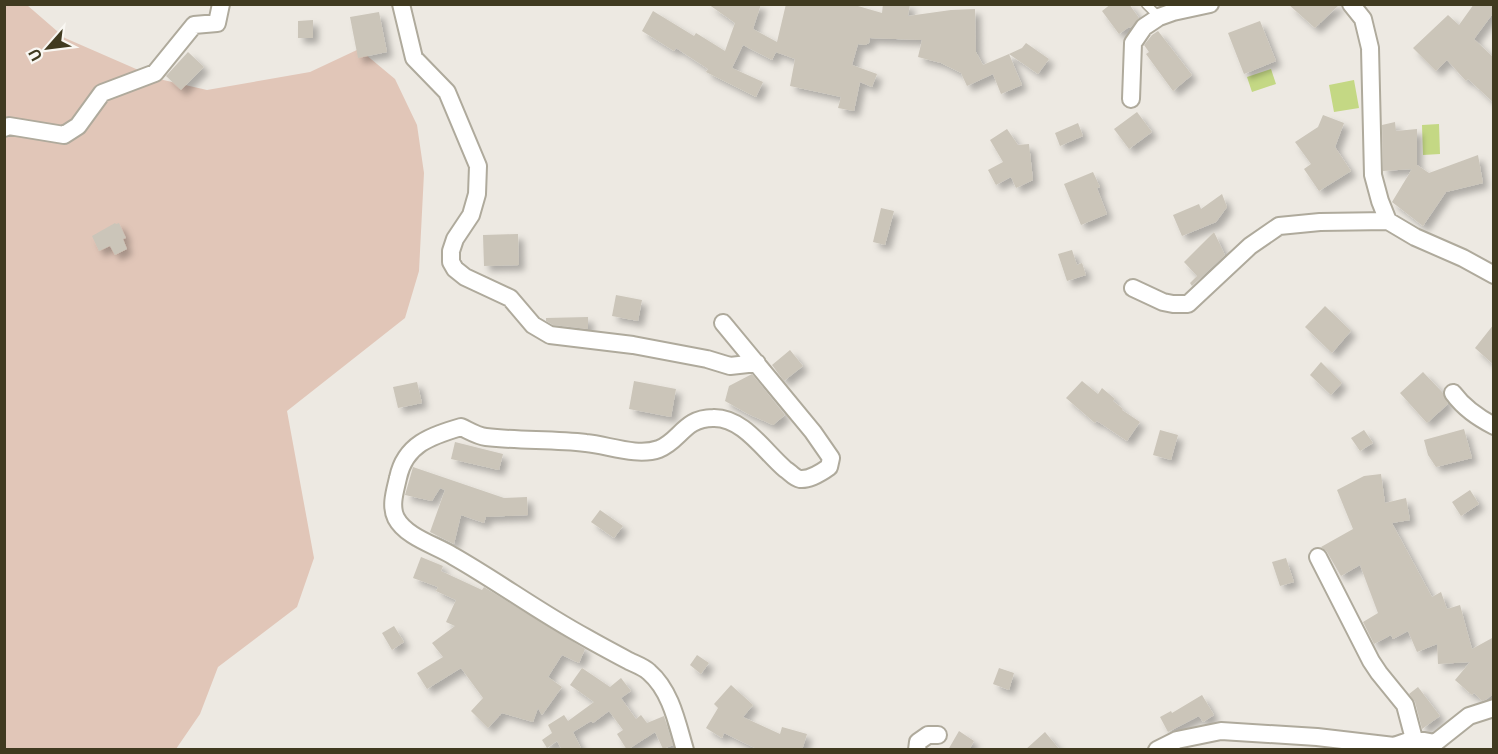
<svg xmlns="http://www.w3.org/2000/svg" width="1498" height="754" font-family="Ubuntu,sans-serif">
	<style>
		.green { fill: #e1c6b8 }
		.water { fill: #c4d884 }
		.building { fill: #cbc5b9; filter: url(#shadow) }
		.lines { fill: none; stroke-linecap: round; stroke-linejoin: round }
		.lane-casing { stroke: #afaa9c; stroke-width: 11 }
		.street-casing { stroke: #afaa9c; stroke-width: 20 }
		.lane { stroke: #fff; stroke-width: 8 }
		.street { stroke: #fff; stroke-width: 16 }
	</style>
	<defs>
		<filter id="shadow"><feDropShadow dx="5.5" dy="5.5" stdDeviation="3" flood-color="#0004"/></filter>
	</defs>
	<rect width="100%" height="100%" fill="#ede9e2"/>
	<path class="green" d="M 4,5 L 27,5 L 65,38 L 159,79 L 207,90 L 310,72 L 359,49 L 395,79 L 417,125 L 424,173 L 419,271 L 405,318 L 287,411 L 314,558 L 297,607 L 218,667 L 200,714 L 176,749 L 5,749 Z"/>
	<path class="water" d="M 1271,69 L 1276,84 L 1252,92 L 1247,77 Z
		M 1354,80 L 1359,108 L 1334,112 L 1329,85 Z
		M 1439,124 L 1440,154 L 1423,155 L 1422,125 Z"/>
	<path class="building" d="M 708,4 L 761,4 L 753,29 L 777,42 L 786,4 L 851,4 L 882,13 L 883,4 L 910,4 L 908,16 L 951,10 L 975,9 L 976,52 L 983,65 L 1009,54 L 1022,85 L 1001,94 L 993,74 L 967,86 L 961,73 L 941,63 L 918,57 L 922,40 L 870,38 L 869,43 L 865,45 L 858,44 L 852,65 L 877,74 L 872,87 L 860,82 L 854,111 L 838,108 L 841,97 L 790,86 L 795,59 L 776,52 L 772,60 L 743,45 L 732,68 L 763,82 L 756,97 L 706,72 L 708,69 L 676,48 L 674,51 L 642,31 L 653,11 L 694,36 L 696,33 L 725,51 L 735,23 Z
		M 1111,4 L 1129,4 L 1139,18 L 1130,28 L 1129,27 L 1119,34 L 1102,11 Z
		M 1288,4 L 1340,4 L 1315,28 Z
		M 1474,4 L 1494,4 L 1494,12 L 1474,39 L 1494,58 L 1494,103 L 1468,79 L 1466,81 L 1447,60 L 1436,71 L 1413,48 L 1448,15 L 1459,25 Z
		M 379,12 L 387,52 L 358,58 L 350,17 Z
		M 313,20 L 313,38 L 298,38 L 298,21 Z
		M 1260,21 L 1276,61 L 1244,74 L 1228,33 Z
		M 1158,31 L 1192,75 L 1173,91 L 1146,54 L 1149,52 L 1144,45 L 1152,35 Z
		M 1026,43 L 1049,59 L 1038,74 L 1009,54 L 1022,48 Z
		M 188,52 L 204,67 L 181,90 L 166,76 Z
		M 1137,112 L 1152,132 L 1129,149 L 1114,129 Z
		M 1323,115 L 1344,123 L 1335,147 L 1351,171 L 1319,191 L 1304,169 L 1311,164 L 1295,142 L 1318,127 Z
		M 1395,122 L 1396,131 L 1417,129 L 1417,165 L 1429,173 L 1478,155 L 1483,183 L 1446,192 L 1423,226 L 1392,202 L 1412,169 L 1383,171 L 1382,125 Z
		M 1078,123 L 1083,136 L 1060,146 L 1055,133 Z
		M 1007,129 L 1018,145 L 1029,144 L 1033,180 L 1016,188 L 1011,177 L 996,185 L 988,170 L 1003,162 L 990,140 Z
		M 1093,172 L 1100,187 L 1097,188 L 1107,214 L 1081,225 L 1064,184 Z
		M 1222,194 L 1227,207 L 1216,222 L 1182,236 L 1173,215 L 1199,204 L 1201,209 Z
		M 881,208 L 894,211 L 885,245 L 873,242 Z
		M 115,223 L 116,224 L 119,223 L 126,238 L 123,239 L 127,249 L 115,255 L 110,246 L 99,251 L 92,236 Z
		M 1214,232 L 1225,255 L 1192,286 L 1190,283 L 1197,276 L 1184,262 Z
		M 518,234 L 519,265 L 484,266 L 483,235 Z
		M 1072,250 L 1077,265 L 1082,263 L 1086,275 L 1067,281 L 1058,254 Z
		M 616,295 L 642,300 L 638,321 L 612,316 Z
		M 1325,306 L 1351,331 L 1332,353 L 1305,327 Z
		M 588,317 L 588,329 L 553,325 L 546,321 L 546,318 Z
		M 1494,324 L 1494,365 L 1475,348 Z
		M 790,350 L 803,366 L 784,381 L 772,365 Z
		M 1321,362 L 1342,383 L 1331,395 L 1310,375 Z
		M 1423,372 L 1443,393 L 1448,404 L 1427,423 L 1400,393 Z
		M 752,374 L 785,415 L 773,425 L 748,414 L 725,401 L 729,386 Z
		M 634,381 L 676,389 L 671,417 L 629,409 Z
		M 1082,381 L 1098,394 L 1102,388 L 1115,399 L 1113,401 L 1123,409 L 1122,410 L 1140,422 L 1127,441 L 1097,421 L 1095,423 L 1066,398 Z
		M 417,382 L 422,403 L 398,408 L 393,387 Z
		M 1464,429 L 1472,458 L 1436,467 L 1428,455 L 1424,440 Z
		M 1160,430 L 1178,435 L 1171,460 L 1153,455 Z
		M 1364,430 L 1373,443 L 1360,451 L 1351,438 Z
		M 455,442 L 503,454 L 499,470 L 451,459 Z
		M 413,467 L 504,498 L 527,497 L 528,515 L 486,517 L 484,523 L 461,515 L 454,544 L 430,532 L 445,490 L 440,488 L 432,501 L 405,495 Z
		M 1381,474 L 1385,503 L 1406,498 L 1410,520 L 1392,523 L 1432,597 L 1441,592 L 1447,609 L 1460,605 L 1472,649 L 1494,637 L 1494,693 L 1487,699 L 1482,701 L 1474,693 L 1472,695 L 1455,680 L 1470,662 L 1438,664 L 1437,644 L 1417,652 L 1408,631 L 1393,639 L 1391,635 L 1374,644 L 1363,622 L 1378,613 L 1360,565 L 1341,576 L 1327,552 L 1321,547 L 1353,529 L 1337,490 L 1364,476 Z
		M 1470,490 L 1479,504 L 1461,516 L 1452,502 Z
		M 600,510 L 623,526 L 614,538 L 591,522 Z
		M 421,557 L 443,566 L 441,571 L 482,590 L 484,587 L 585,649 L 579,663 L 562,655 L 548,677 L 562,687 L 542,715 L 538,708 L 533,722 L 502,713 L 488,728 L 471,711 L 483,698 L 461,668 L 427,689 L 417,673 L 443,657 L 432,643 L 455,626 L 446,622 L 456,600 L 436,591 L 438,587 L 413,578 Z
		M 1286,558 L 1294,582 L 1280,586 L 1272,562 Z
		M 394,626 L 404,642 L 392,650 L 382,633 Z
		M 697,655 L 709,663 L 701,674 L 690,665 Z
		M 582,668 L 610,687 L 621,678 L 631,691 L 621,698 L 636,719 L 641,715 L 647,723 L 664,716 L 673,745 L 663,749 L 655,732 L 627,750 L 617,734 L 623,730 L 609,711 L 593,723 L 591,721 L 573,732 L 582,750 L 562,750 L 557,741 L 547,748 L 542,740 L 552,733 L 548,725 L 564,715 L 568,721 L 594,702 L 570,685 Z
		M 999,668 L 1014,673 L 1009,690 L 993,684 Z
		M 731,685 L 753,705 L 743,717 L 780,734 L 782,727 L 807,734 L 802,750 L 759,750 L 724,733 L 722,738 L 706,728 L 718,708 L 714,704 Z
		M 1418,687 L 1440,716 L 1422,729 L 1415,702 L 1409,694 Z
		M 1202,695 L 1214,715 L 1203,722 L 1199,716 L 1168,732 L 1160,717 L 1171,711 L 1172,713 Z
		M 959,731 L 974,741 L 969,750 L 948,750 Z
		M 1045,732 L 1060,750 L 1025,750 Z"/>
	<g class="lines">
		<defs>
			<path id="lane" d="M 1146,4 L 1159,17"/>
			<path id="street" d="M 401,4 L 414,58 L 447,92 L 478,166 L 477,194 L 471,215 L 455,239 L 451,251 L 451,262 L 455,269 L 465,277 L 510,298 L 533,325 L 550,335 L 633,345 L 707,359 L 730,366 L 757,363
				M 1351,4 L 1363,19 L 1370,48 L 1373,175 L 1380,201 L 1388,221 L 1415,237 L 1463,258 L 1494,275
				M 1131,99 L 1133,43 L 1144,27 L 1159,17 L 1173,12 L 1210,4
				M 4,128 L 9,126 L 64,135 L 78,126 L 102,93 L 155,73 L 194,25 L 217,23 L 221,4
				M 1133,288 L 1163,302 L 1173,304 L 1188,304 L 1250,246 L 1279,226 L 1320,222 L 1388,221
				M 1453,393 C 1464,408 1477,417 1494,426
				M 1318,557 L 1371,661 L 1379,673 L 1405,705 L 1414,739
				M 685,750 C 677,723 671,691 649,672 C 644,667 635,664 629,661 C 614,653 599,645 585,637 C 539,612 497,581 453,556 C 435,545 406,537 396,518 C 390,506 395,491 398,478 C 405,444 431,436 461,427 C 468,430 477,436 486,437 C 519,441 553,439 586,443 C 608,445 637,457 659,449 C 680,441 684,418 713,418 C 743,417 764,451 785,469 C 790,472 794,478 800,479 C 810,480 822,472 829,467 L 831,458 L 813,432 L 723,323
				M 917,750 L 918,742 L 928,735 L 938,735
				M 1157,750 L 1177,740 L 1221,731 L 1317,737 L 1394,746 L 1414,739 L 1435,743 L 1469,716 L 1494,708"/>
		</defs>
		<use href="#lane" class="lane-casing"/>
		<use href="#street" class="street-casing"/>
		<use href="#lane" class="lane"/>
		<use href="#street" class="street"/>
	</g>
	<rect width="1498" height="754" fill="none" stroke="#403a20" stroke-width="12"/>
	<g transform="translate(48 48) rotate(242)" stroke="#f9f7f2" stroke-width="4.5" paint-order="stroke">
	<path d="M0-4.5L10 22L0 15L-10 22Z" fill="#403a20"/>
	<text y="-9" font-size="16" font-weight="bold" text-anchor="middle" fill="#403a20">U</text>
	</g>
</svg>
